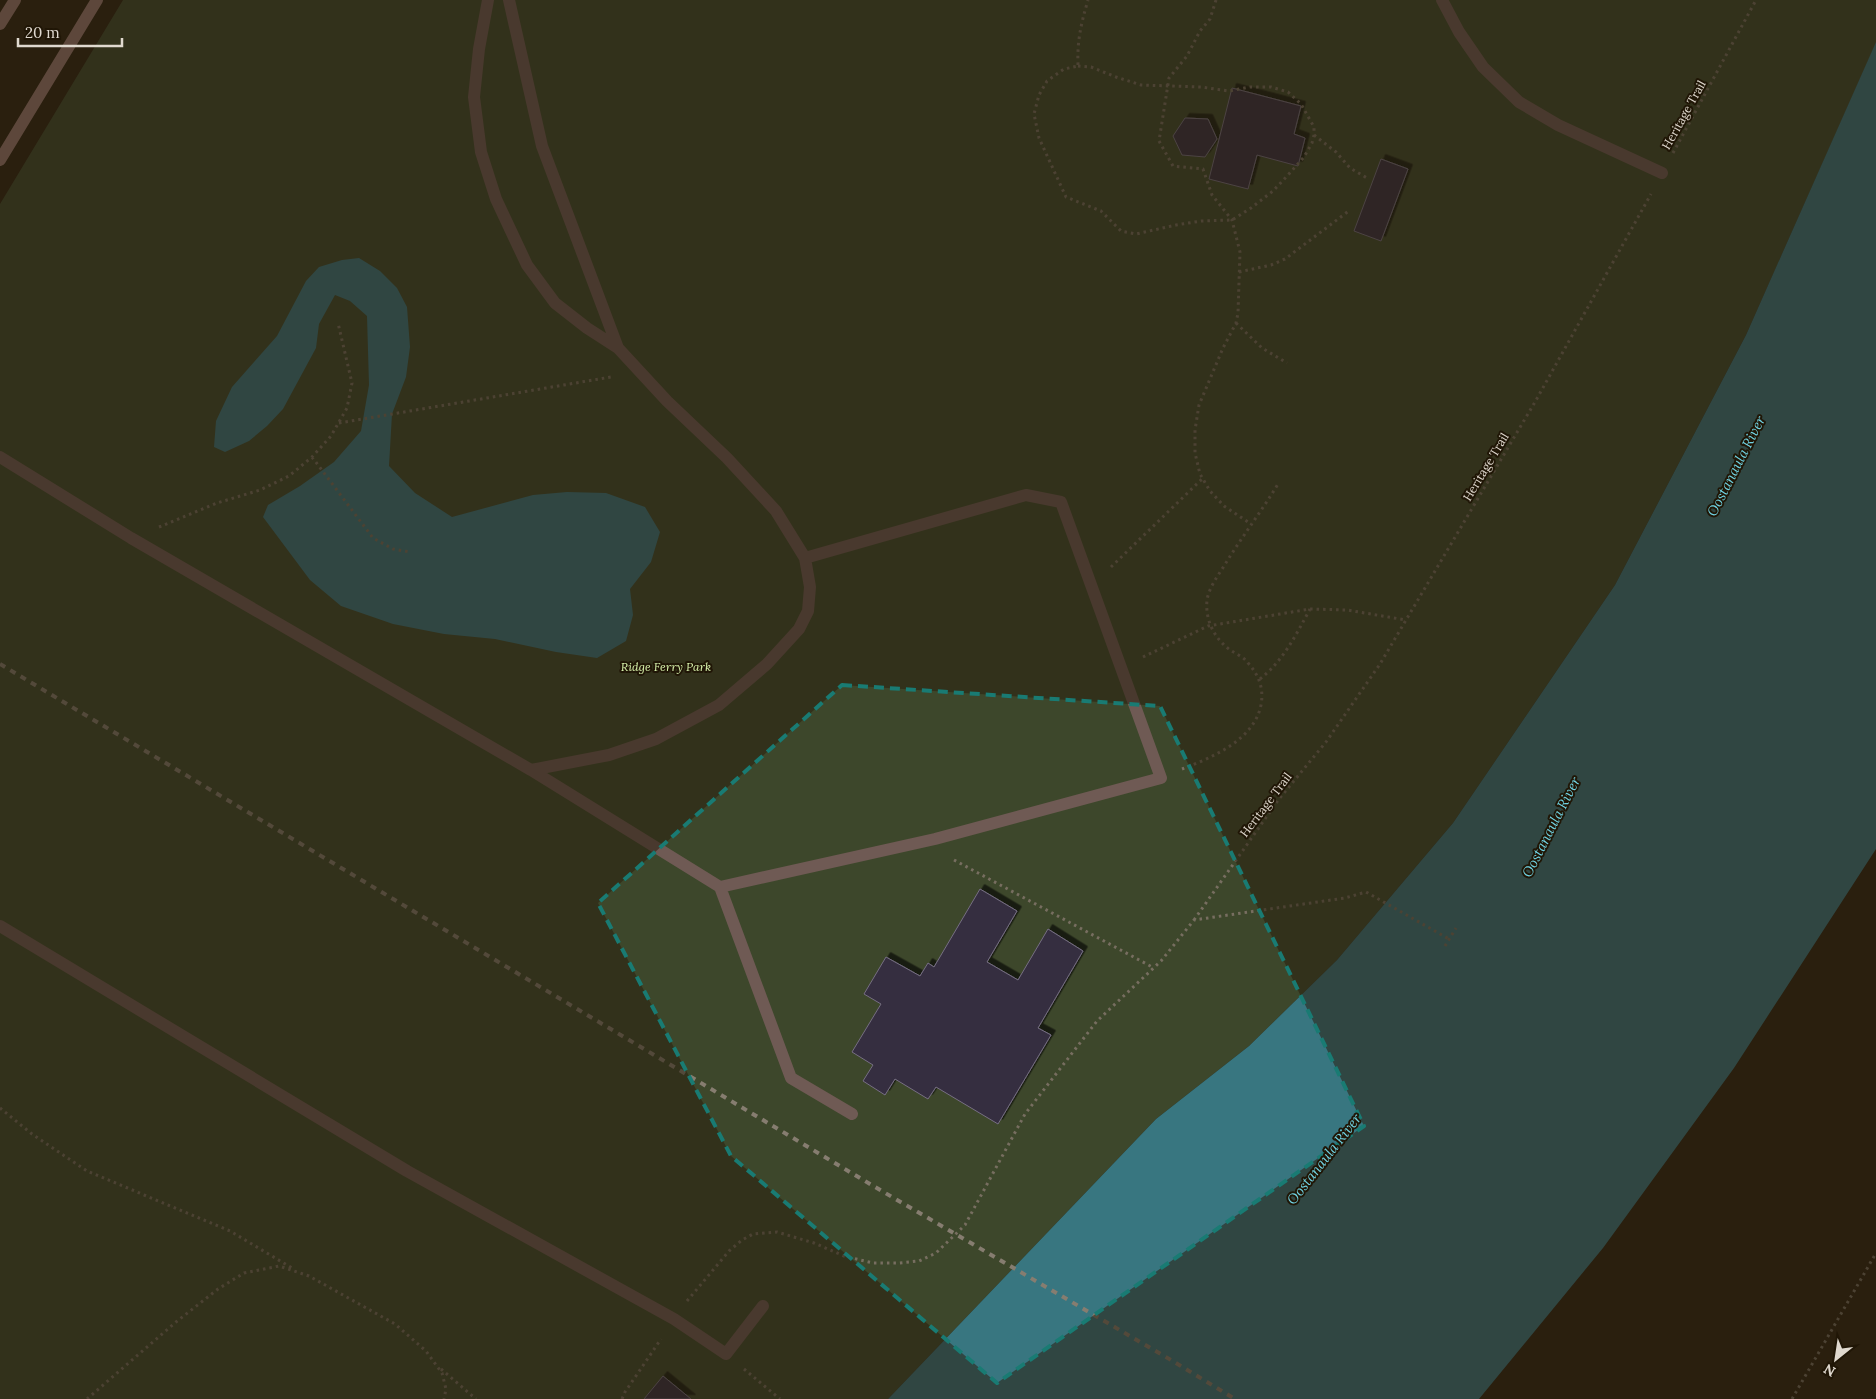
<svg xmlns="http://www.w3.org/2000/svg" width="1876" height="1399" font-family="Lora,serif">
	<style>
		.green { fill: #3d472b }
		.water { fill: #387680 }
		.building { fill: #342d3f; stroke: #766e83; filter: url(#shadow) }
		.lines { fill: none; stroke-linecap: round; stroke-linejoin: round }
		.path { stroke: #776e60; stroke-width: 3; stroke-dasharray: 2.5 4; stroke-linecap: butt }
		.service { stroke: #6f5a54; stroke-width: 12 }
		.secondary { stroke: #9b7971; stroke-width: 12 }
		.rail { stroke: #867d70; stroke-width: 4; stroke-dasharray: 6 6; stroke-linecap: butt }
		.marked { fill: none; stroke: #197b73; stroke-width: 4; stroke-dasharray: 10 6; stroke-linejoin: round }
		.labels { text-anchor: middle; stroke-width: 4; stroke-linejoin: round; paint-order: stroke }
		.street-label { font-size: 12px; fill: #e0d9cf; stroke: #201606 }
		.park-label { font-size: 12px; font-style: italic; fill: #d6f0aa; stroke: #201606 }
		.water-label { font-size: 14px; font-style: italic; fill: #70d3e3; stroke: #201606 }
	</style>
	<defs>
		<filter id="shadow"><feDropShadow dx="4.5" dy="-4.5" stdDeviation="0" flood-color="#0009"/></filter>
	</defs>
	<rect width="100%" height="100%" fill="#2a1f0e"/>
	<path class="green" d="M 123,0 L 1876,0 L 1876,43 L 1746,335 L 1615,585 L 1453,823 L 1337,960 L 1249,1046 L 1156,1119 L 888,1399 L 0,1399 L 0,204 Z"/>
	<path class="water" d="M 1876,42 L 1876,849 L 1734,1068 L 1603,1248 L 1479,1399 L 888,1399 L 1156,1119 L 1249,1046 L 1337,960 L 1453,823 L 1615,585 L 1746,335 Z
		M 359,258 L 380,271 L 397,288 L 407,307 L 410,347 L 406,377 L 392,414 L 389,466 L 415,493 L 452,517 L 533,495 L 567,492 L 606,493 L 645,507 L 660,532 L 651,562 L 630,589 L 633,615 L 626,641 L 597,658 L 556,652 L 495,639 L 444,634 L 393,624 L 341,606 L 310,580 L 263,517 L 268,505 L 300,486 L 334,462 L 361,431 L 369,385 L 367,316 L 350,301 L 335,295 L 319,324 L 316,348 L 283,409 L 267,426 L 249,441 L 225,452 L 214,447 L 216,421 L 232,387 L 277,336 L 306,281 L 319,267 L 342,260 Z"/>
	<path class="building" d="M 1232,88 L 1301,106 L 1294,134 L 1305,138 L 1298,166 L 1257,155 L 1248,189 L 1209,179 Z
		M 1185,118 L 1208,119 L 1217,139 L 1205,157 L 1182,155 L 1173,136 Z
		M 1381,159 L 1408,169 L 1381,241 L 1354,231 Z
		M 980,889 L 1017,911 L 987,962 L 1018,980 L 1048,929 L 1083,951 L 1038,1028 L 1051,1035 L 998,1124 L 936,1087 L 928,1099 L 895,1079 L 885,1095 L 863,1081 L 873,1065 L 852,1052 L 881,1004 L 864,994 L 886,957 L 920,976 L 928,963 L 934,967 Z
		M 663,1376 L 691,1399 L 644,1399 Z"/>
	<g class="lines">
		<path class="path" d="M 1216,0 L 1210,19 L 1200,31 L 1187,56 L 1169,78 L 1159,141 L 1173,166 L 1203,169 L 1212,195 L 1232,220 L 1240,252 L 1238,313 L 1236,323 L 1223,348 L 1199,405 L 1195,430 L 1195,453 L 1200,474 L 1210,491 L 1224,506 L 1251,524
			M 1078,65 C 1077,41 1081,24 1088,0
			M 1078,66 L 1091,67 L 1116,77 L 1141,85 L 1201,87 L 1229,91 L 1250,87 L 1271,87 L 1288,92 L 1301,104 L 1314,127 L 1314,135 L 1312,143 L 1304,157 L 1288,175 L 1273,191 L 1251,208 L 1232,220 L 1201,221 L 1176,225 L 1136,234 L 1121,231 L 1101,211 L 1066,197 L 1039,138 L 1034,114 L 1039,95 L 1047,81 L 1064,69 Z
			M 1314,135 L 1336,152 L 1350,168 L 1367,178
			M 1673,153 L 1756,0
			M 1239,272 L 1271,265 L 1285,259 L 1350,210
			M 1236,323 L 1262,348 L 1287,363
			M 339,423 L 611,377
			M 312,457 L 373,538 L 393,549 L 410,552
			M 159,527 L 217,503 L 260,490 L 289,476 L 312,457 L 331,436 L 347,408 L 352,383 L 338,323
			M 1111,567 L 1202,479
			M 1143,657 L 1208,626 L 1310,609 L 1347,610 L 1406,620
			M 1260,679 C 1283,661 1296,635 1310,609
			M 1182,769 C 1213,757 1254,740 1261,705 C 1264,689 1259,675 1248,663 C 1244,657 1236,654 1230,650 C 1214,638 1205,620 1207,600 C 1209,588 1217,577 1224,566 C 1241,538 1261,512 1278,484
			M 954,860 L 1154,968
			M 1194,920 L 1279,799 L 1326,742 L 1380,664 L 1535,402 L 1651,194
			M 1445,946 L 1456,928
			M 0,1108 L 32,1134 L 87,1171 L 230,1231 L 292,1268
			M 687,1301 L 729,1251 L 742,1240 L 753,1234 L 777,1232 L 814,1243 L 844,1256 L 873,1263 L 899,1263 L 919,1261 L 936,1253 L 965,1225 L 1025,1114 L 1097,1021 L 1161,961 L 1194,920 L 1345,898 L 1366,892 L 1449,939
			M 441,1369 L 476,1399
			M 744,1369 L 780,1399
			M 87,1399 L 176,1322 L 218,1289 L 244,1273 L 279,1266 L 309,1276 L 395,1324 L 426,1351 L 442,1373 L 446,1389 L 444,1399
			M 622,1399 L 625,1392 L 661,1339
			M 1792,1399 L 1876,1253"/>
		<path class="service" d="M 509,0 L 542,146 L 618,348
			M 1442,0 L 1459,32 L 1483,67 L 1519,102 L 1558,125 L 1662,173
			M 0,457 L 131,538 L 531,770 L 609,755 L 656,739 L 719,705 L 767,664 L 799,629 L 808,611 L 810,587 L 805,558 L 776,511 L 727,458 L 667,401 L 618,348 L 587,328 L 555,303 L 527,265 L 496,199 L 481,152 L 474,97 L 479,49 L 488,0
			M 531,770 L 720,887 L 791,1078 L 852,1114
			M 720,887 L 935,839 L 1161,778 L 1061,502 L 1026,495 L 805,558
			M 0,926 L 407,1171 L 674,1319 L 726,1354 L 763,1306"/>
		<path class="secondary" d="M 0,24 L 15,0
			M 0,160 L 97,0"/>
		<path class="rail" d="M 0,664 L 875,1187 L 1171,1360 L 1235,1399"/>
	</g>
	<path d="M0 0H1876V1399H0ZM 842,685 L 1160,706 L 1364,1126 L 997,1383 L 731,1156 L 598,903 Z" fill="#2a1f0e" fill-opacity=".55" fill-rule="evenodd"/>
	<path class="marked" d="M 842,685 L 1160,706 L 1364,1126 L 997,1383 L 731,1156 L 598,903 Z"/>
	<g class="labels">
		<g class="street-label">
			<text transform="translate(1684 115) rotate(-61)" y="4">Heritage Trail</text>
			<text transform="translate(1486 467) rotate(-59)" y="4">Heritage Trail</text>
			<text transform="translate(1266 805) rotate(-53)" y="4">Heritage Trail</text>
		</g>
		<g class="park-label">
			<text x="666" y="671">Ridge Ferry Park</text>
		</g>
		<g class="water-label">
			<text transform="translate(1736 466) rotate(-63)" y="5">Oostanaula River</text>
			<text transform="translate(1551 827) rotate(-63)" y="5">Oostanaula River</text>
			<text transform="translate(1324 1159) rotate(-52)" y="5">Oostanaula River</text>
		</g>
	</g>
	<g transform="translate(1836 1359) rotate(210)" stroke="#201606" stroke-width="4" paint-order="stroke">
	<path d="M0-4L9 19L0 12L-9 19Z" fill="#e0d9cf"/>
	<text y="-8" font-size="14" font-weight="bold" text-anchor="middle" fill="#e0d9cf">N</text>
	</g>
	<path d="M18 38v8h104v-8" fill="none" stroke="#e0d9cf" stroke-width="2.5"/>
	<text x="25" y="38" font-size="15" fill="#e0d9cf" stroke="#201606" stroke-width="4" paint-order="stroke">20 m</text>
</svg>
